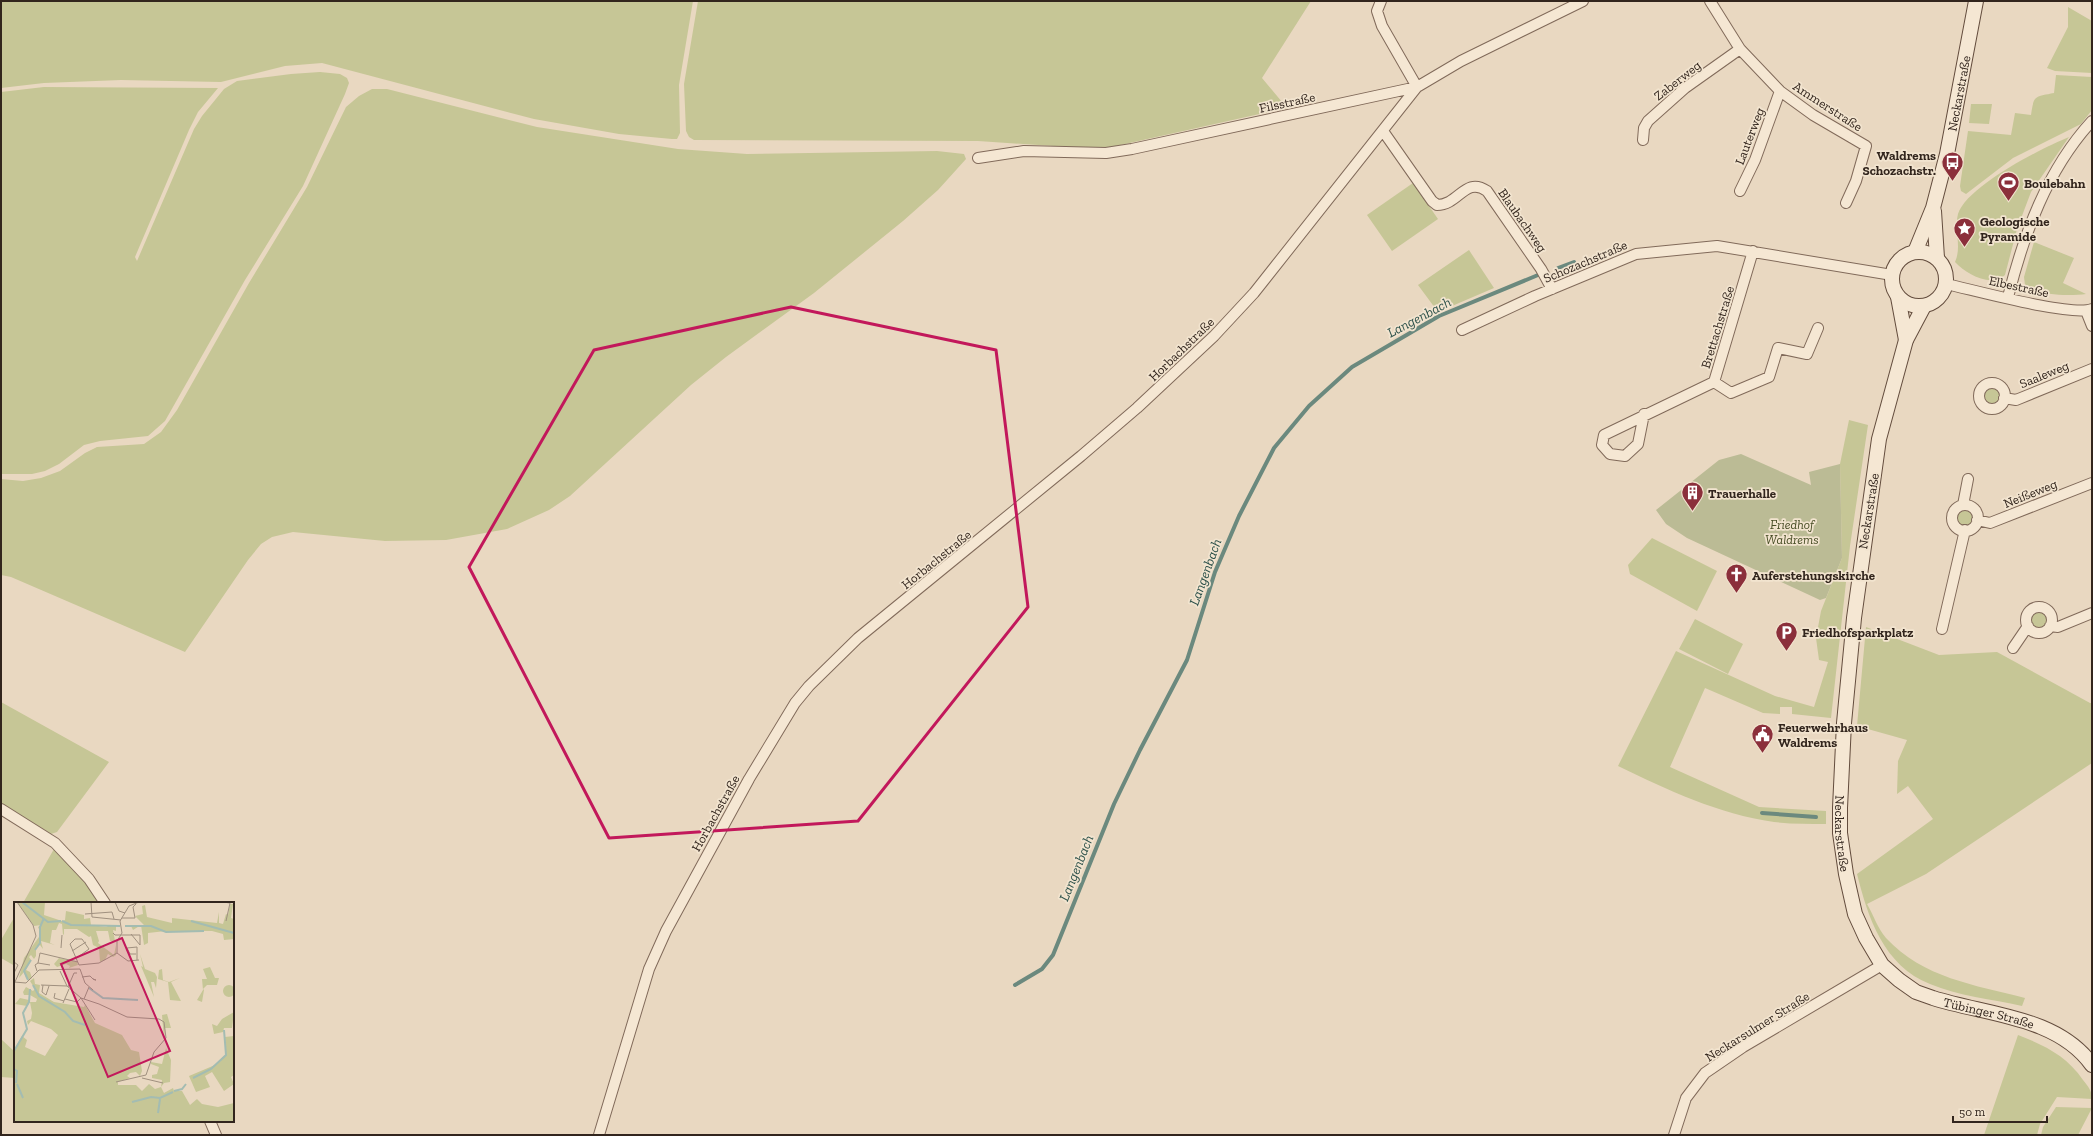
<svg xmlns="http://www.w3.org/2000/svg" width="2093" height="1136" font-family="'Zilla Slab',serif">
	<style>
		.green { fill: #c6c696 }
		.cemetery { fill: #bbbb95 }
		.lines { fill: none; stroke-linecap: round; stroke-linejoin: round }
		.stream { stroke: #6b897e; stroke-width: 4 }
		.street-casing { stroke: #816a5a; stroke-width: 12 }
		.secondary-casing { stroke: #634c3d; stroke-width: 16 }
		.street { stroke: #f5e7d3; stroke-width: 10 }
		.secondary { stroke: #f5e7d3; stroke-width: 14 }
		.marked { fill: none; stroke: #c2185b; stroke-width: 3; stroke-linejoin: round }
		.labels { text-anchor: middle; stroke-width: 3.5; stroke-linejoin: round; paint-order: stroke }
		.street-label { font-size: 13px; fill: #32251d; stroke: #f2e4cf }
		.poi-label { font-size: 13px; font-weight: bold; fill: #32251d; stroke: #f2e4cf; text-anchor: start }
		.park-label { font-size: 13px; font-style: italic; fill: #474d25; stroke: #f2e4cf }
		.water-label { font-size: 14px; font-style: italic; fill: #2d514a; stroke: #f2e4cf }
		.inset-river { fill: none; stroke: #a3bcb2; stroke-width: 2 }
		.inset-road { fill: none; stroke: #a0907f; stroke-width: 1 }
		.view { fill: #c2185b; fill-opacity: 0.15; stroke: #c2185b; stroke-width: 2 }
		.inset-edge { fill: none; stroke: #32251d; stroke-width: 2 }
	</style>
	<rect width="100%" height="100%" fill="#e9d8c1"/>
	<path class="green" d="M 1,1 L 693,1 L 679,85 L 680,133 L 677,139 L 672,139 L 619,134 L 534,119 L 322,63 L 285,66 L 221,82 L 121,80 L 44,83 L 1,88 Z
		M 698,1 L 1311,1 L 1262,78 L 1287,108 L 1107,148 L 1084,148 L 978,141 L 694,140 L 689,137 L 686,131 L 684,84 Z
		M 2068,7 L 2092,21 L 2092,73 L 2055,71 L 2047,68 L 2068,27 Z
		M 320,72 L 340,74 L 347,78 L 349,83 L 345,94 L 303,186 L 245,280 L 165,421 L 148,436 L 100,441 L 84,445 L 59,464 L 45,471 L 32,474 L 1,474 L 1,92 L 44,87 L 218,88 L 198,112 L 189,130 L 135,257 L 137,261 L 194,129 L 202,116 L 224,89 L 237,81 L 291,74 Z
		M 2056,75 L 2092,77 L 2092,110 L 2081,124 L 2013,158 L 1966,194 L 1961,191 L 1960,186 L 1968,131 L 2011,135 L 2015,113 L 2031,115 C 2034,95 2034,97 2054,93 Z
		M 372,89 L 387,89 L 537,127 L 678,149 L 747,154 L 937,151 L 964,154 L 966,159 L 938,190 L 903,221 L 814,293 L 726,357 L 691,385 L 570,496 L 549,510 L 507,529 L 446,540 L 385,541 L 293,532 L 272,537 L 261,544 L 248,560 L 185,652 L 11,577 L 1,575 L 1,479 L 23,481 L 41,478 L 60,471 L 85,453 L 97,447 L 144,444 L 161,432 L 177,410 L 249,283 L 307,187 L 346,107 L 359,96 Z
		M 1971,104 L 1992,104 L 1989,124 L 1969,123 Z
		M 2069,137 L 2031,192 L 2017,229 L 2005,275 C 1991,288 1966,274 1955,262 C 1962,247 1954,230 1958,214 C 1967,186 2042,148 2069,137 Z
		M 1413,183 L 1438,219 L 1392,251 L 1367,215 Z
		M 2034,242 L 2074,258 L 2063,283 L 2086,294 C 2070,296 2038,296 2025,285 L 2024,277 Z
		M 1469,250 L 1494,288 L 1438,312 L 1418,285 Z
		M1984 396a8 8 0 1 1 16 0a8 8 0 1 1-16 0Z
		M 1849,420 L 1868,425 L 1850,546 L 1831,718 L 1792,714 L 1792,707 L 1780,707 L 1780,714 L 1763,713 L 1705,688 L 1670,767 L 1759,807 L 1826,811 L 1826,824 C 1809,824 1791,824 1774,822 C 1718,814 1668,790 1618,766 L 1676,651 L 1775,696 L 1814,707 L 1828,662 L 1819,660 L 1816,638 L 1821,611 L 1842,558 L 1840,464 Z
		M1957 518a8 8 0 1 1 16 0a8 8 0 1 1-16 0Z
		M 1652,538 L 1717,571 L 1697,611 L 1630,574 L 1628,565 Z
		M2031 620a8 8 0 1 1 16 0a8 8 0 1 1-16 0Z
		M 1695,619 L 1743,644 L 1728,674 L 1679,649 Z
		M 1866,627 L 1939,655 L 1997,652 L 2090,703 L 2092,703 L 2092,763 L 1926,874 L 1867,904 C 1873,914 1878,929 1886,938 C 1923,978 1975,985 2025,998 L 2022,1006 C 1992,999 1958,996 1930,984 C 1884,966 1868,918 1857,874 L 1933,819 L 1908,786 L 1897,794 L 1898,761 L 1907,740 L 1857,726 Z
		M 1,702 L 109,762 L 57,832 L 51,834 L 48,832 L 1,803 Z
		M 54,849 L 79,872 L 101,903 L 23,903 Z
		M 15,916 L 15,966 L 1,958 L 1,940 Z
		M 2018,1035 C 2044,1045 2067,1056 2083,1080 C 2088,1086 2092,1091 2092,1099 L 2057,1097 L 2040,1124 L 2037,1135 L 1984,1135 Z
		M 1,1039 L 15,1052 L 15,1078 L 1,1077 Z
		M 2056,1107 L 2092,1108 L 2078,1135 L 2041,1135 L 2043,1127 Z"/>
	<path class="cemetery" d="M 1741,454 L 1811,485 L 1809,472 L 1840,464 L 1842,558 L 1826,598 L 1820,600 L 1687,538 L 1666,524 L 1656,510 L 1719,460 Z"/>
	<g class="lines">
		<path class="stream" d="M 1558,268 L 1574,262
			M 1762,813 L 1816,817
			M 1015,985 L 1042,969 L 1053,955 L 1114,804 L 1140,750 L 1187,660 L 1215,572 L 1239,516 L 1274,448 L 1309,406 L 1352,367 L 1439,316 L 1538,275"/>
		<defs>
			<path id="street" d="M 1381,1 L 1377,11 L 1382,26 L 1417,87
				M 1710,1 L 1740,49 L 1780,91 L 1813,115 L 1866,146 L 1856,181 L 1846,203
				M 1383,131 L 1432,201 L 1437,205 C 1459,205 1465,176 1487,191 L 1541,269 L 1552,289
				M 1643,140 L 1644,128 L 1648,121 L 1685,88 L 1740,49
				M 978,158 L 1024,151 L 1106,153 L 1132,149 L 1417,87 L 1461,61 L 1583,1
				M 1740,191 L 1755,160 L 1780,91
				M 1946,284 C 1974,290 2071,317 2092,309
				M 2008,297 C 2024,234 2047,170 2092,121
				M 2086,311 L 2092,326
				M 1462,330 L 1535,296 L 1636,254 L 1717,246 L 1892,275
				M 1714,382 L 1731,393 L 1769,377 L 1778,348 L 1807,354 L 1818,328
				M1979 396a13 13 0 1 1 26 0a13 13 0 1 1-26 0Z
				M 2004,398 L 2016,400 L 2092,369
				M 1644,414 L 1638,444 L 1625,456 L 1610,454 L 1602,445 L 1604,435 L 1714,382 L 1753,251
				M 1963,505 L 1968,479
				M1952 518a13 13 0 1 1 26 0a13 13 0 1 1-26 0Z
				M 1977,520 L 1990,523 L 2092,483
				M2026 620a13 13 0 1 1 26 0a13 13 0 1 1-26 0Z
				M 2050,626 L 2058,627 L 2092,613
				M 1942,629 L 1965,530
				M 2013,648 L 2028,626
				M 1,809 L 55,843 L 89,879 L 105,903
				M 210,1121 L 216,1135
				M 599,1135 L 649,969 L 666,931 L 749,779 L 795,703 L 809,686 L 858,638 L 1081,456 L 1137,408 L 1214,336 L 1254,293 L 1417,87
				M 1674,1135 L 1686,1098 L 1705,1073 L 1743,1047 L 1882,965"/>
			<g id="secondary">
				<path d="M 1934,211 L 1937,258"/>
				<circle cx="1919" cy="279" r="27"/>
				<path id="s1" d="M 1915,252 L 1933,208 L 1947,154 L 1976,1"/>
				<path d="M 1898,297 L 1906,340"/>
				<path id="s2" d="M 1924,306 L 1906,340 L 1879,439 L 1854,618 L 1844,723 L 1840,808 L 1840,833 L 1846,874 L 1855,914 L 1866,938 L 1882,965 L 1899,980 L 1916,992 L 1933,998 C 1986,1015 2057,1016 2092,1065"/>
			</g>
		</defs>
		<use href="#street" class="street-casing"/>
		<use href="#secondary" class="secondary-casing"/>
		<use href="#street" class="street"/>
		<use href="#secondary" class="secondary"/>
	</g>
	<path class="marked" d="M 791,307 L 996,350 L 1028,607 L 858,821 L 609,838 L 469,567 L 594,350 Z"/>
	<defs>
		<symbol id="bus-pin" viewBox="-11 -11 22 30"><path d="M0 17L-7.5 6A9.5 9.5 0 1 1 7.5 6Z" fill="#8b2f3b" stroke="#f2e4cf"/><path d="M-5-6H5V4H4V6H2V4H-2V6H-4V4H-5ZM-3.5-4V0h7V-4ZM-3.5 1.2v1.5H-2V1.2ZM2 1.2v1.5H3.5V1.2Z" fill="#fff"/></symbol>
		<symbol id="stadium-pin" viewBox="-11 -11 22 30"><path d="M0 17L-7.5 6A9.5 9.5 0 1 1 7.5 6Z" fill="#8b2f3b" stroke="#f2e4cf"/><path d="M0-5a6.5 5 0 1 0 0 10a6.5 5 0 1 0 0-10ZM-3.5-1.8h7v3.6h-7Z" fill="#fff"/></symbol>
		<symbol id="sight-pin" viewBox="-11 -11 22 30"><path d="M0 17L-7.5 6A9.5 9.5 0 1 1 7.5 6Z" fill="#8b2f3b" stroke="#f2e4cf"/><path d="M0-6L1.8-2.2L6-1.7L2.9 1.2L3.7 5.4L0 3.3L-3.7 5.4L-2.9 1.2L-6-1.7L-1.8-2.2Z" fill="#fff"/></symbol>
		<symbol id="building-pin" viewBox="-11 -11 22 30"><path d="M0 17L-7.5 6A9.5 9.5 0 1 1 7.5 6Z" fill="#8b2f3b" stroke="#f2e4cf"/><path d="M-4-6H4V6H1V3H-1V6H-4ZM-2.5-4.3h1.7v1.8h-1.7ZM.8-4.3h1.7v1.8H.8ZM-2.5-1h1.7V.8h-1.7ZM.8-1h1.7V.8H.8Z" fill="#fff"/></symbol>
		<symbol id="church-pin" viewBox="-11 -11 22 30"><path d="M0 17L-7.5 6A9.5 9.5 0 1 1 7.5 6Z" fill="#8b2f3b" stroke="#f2e4cf"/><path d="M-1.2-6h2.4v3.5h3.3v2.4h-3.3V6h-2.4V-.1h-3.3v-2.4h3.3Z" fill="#fff"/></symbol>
		<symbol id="parking-pin" viewBox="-11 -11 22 30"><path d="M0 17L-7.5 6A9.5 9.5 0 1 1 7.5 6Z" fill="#8b2f3b" stroke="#f2e4cf"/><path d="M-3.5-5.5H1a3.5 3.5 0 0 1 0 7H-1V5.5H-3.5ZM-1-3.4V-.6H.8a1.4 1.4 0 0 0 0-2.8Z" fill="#fff"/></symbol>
		<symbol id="civic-pin" viewBox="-11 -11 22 30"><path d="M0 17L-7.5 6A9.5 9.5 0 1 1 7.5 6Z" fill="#8b2f3b" stroke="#f2e4cf"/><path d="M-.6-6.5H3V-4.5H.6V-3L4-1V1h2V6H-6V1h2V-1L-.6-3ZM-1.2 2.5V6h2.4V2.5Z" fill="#fff"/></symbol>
	</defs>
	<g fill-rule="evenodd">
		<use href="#bus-pin" x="1940" y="150" width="25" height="34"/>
		<use href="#stadium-pin" x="1996" y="170" width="25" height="34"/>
		<use href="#sight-pin" x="1952" y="216" width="25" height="34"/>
		<use href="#building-pin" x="1680" y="480" width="25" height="34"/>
		<use href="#church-pin" x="1724" y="562" width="25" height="34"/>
		<use href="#parking-pin" x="1774" y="620" width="25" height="34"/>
		<use href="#civic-pin" x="1750" y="722" width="25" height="34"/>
	</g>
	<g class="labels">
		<g class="street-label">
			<text transform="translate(1677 80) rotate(-38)" y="5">Zaberweg</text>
			<text dy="5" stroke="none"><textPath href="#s1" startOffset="165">Neckarstraße</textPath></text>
			<text transform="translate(1287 102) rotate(-12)" y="5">Filsstraße</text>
			<text transform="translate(1828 106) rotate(33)" y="5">Ammerstraße</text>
			<text transform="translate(1749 136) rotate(-69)" y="5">Lauterweg</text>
			<text transform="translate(1523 220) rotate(55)" y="5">Blaubachweg</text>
			<text transform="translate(1585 261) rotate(-23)" y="5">Schozachstraße</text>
			<text transform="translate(2019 286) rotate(12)" y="5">Elbestraße</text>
			<text transform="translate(1717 327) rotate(-73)" y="5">Brettachstraße</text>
			<text transform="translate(1181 349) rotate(-44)" y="5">Horbachstraße</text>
			<text transform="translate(2044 374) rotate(-22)" y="5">Saaleweg</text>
			<text transform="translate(2030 493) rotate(-22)" y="5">Neißeweg</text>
			<text transform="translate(1868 511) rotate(-81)" y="5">Neckarstraße</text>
			<text transform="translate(936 559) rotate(-39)" y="5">Horbachstraße</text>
			<text transform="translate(715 813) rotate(-61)" y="5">Horbachstraße</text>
			<text dy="5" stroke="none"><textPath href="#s2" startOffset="538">Neckarstraße</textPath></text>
			<text dy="5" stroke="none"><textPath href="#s2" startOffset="797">Tübinger Straße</textPath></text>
			<text transform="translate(1757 1026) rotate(-32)" y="5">Neckarsulmer Straße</text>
		</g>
		<g class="poi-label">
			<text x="1936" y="160" text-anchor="end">Waldrems<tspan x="1936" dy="15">Schozachstr.</tspan></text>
			<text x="2024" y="188">Boulebahn</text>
			<text x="1980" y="226">Geologische<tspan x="1980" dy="15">Pyramide</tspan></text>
			<text x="1708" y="498">Trauerhalle</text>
			<text x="1752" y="580">Auferstehungskirche</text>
			<text x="1802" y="637">Friedhofsparkplatz</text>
			<text x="1778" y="732">Feuerwehrhaus<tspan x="1778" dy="15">Waldrems</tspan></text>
		</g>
		<g class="park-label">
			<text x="1792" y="529">Friedhof<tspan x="1792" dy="15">Waldrems</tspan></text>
		</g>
		<g class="water-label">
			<text transform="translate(1419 317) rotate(-28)" y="5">Langenbach</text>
			<text transform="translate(1205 572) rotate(-70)" y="5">Langenbach</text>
			<text transform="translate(1076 868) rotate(-68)" y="5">Langenbach</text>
		</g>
	</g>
	<g transform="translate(14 902)">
		<rect width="220" height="220" fill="#e9d8c1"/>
		<path d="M 3,0 L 31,0 L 30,13 L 48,19 L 51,18 L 52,9 L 70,13 L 70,17 L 76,16 L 77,23 L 92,25 L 96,23 L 106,24 L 102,24 L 102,29 L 99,28 L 101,39 L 96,39 L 94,29 L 82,29 L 85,39 L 84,41 L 100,53 L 102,43 L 102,53 L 99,55 L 94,52 L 91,58 L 86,60 L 85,46 L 79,43 L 77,34 L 75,35 L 63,27 L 50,27 L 50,32 L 49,33 L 48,22 L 45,21 L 42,28 L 38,28 L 36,41 L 41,43 L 27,39 L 29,47 L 26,43 L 22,45 L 22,54 L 20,57 L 17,53 L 15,55 L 17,58 L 12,68 L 16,70 L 18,76 L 15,78 L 12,76 L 10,70 L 5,76 L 10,56 L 27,32 L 24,25 L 27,23 L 20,24 ZM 216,2 L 219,2 L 217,16 L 220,17 L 220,37 L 210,38 L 209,32 L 198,29 L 152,29 L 134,31 L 134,41 L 130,43 L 127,23 L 119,28 L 117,24 L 111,24 L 130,23 L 121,14 L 129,12 L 128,4 L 131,3 L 133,15 L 158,21 L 158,16 L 203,21 L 205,10 L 205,21 L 209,22 L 212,12 L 214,13 ZM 126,52 L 131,67 L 141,71 L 143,75 L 142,86 L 140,80 L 137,80 L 140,95 L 127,64 L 129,65 ZM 45,56 L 63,60 L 64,63 L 55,66 L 56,64 L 52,62 L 43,65 L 40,62 ZM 196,65 L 201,76 L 205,76 L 203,83 L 193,83 L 189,87 L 190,88 L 188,100 L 183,98 L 189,88 L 188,77 L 193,77 L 189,67 ZM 148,67 L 149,78 L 155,80 L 166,76 L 157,80 L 167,99 L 156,98 L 154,80 L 144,77 L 145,68 ZM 20,76 L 21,82 L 26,83 L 25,91 L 40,100 L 70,105 L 71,103 L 81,121 L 108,133 L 117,148 L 125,150 L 128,169 L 126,174 L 122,170 L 116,171 L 113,174 L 116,176 L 104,180 L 104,183 L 122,183 L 128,189 L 135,182 L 141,187 L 147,185 L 148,178 L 138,176 L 138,173 L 143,172 L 145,165 L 137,162 L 137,160 L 148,162 L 152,146 L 157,158 L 156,180 L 150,181 L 147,185 L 150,191 L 159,186 L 160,189 L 168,189 L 176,203 L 183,197 L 188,202 L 204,205 L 220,201 L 220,220 L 0,220 L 1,146 L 8,134 L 13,138 L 11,145 L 31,154 L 44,133 L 37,127 L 17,119 L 14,123 L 13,119 L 17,117 L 18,111 L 16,100 L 22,100 L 23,97 L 16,93 L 16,100 L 13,104 L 1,102 L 6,96 L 15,98 L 15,93 L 10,93 L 9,90 L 12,85 L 19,89 L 21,87 L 16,79 ZM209 89a6 6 0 1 1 12 0a6 6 0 1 1-12 0ZM 220,110 L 218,126 L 210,126 L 209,130 L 200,132 L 198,122 L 203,124 L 208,117 ZM 153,112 L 157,126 L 151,126 L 150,137 L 148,113 ZM 220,134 L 220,173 L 217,175 L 220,182 L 210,189 L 198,170 L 191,174 L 196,185 L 182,190 L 175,174 L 201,163 L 212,152 L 211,135 Z" fill="#c6c696"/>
		<path class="inset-river" d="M 8,0 L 34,20 L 47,19M 48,19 L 57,23 L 106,24M 177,19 L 220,31M 111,24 L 137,24 L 152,30 L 190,29M 21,48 L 26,41 L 26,25 L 30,16M 14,78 L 10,69 L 17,58M 19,83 L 25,94 L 51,110 L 59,119 L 71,123M 75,86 L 89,96 L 124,98M 0,149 L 13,127 L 9,111 L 15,100 L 16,87M 0,167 L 3,169 L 2,181M 179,176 L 197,167 L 212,153 L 210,128M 3,182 L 9,196M 160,189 L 168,187 L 172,182M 118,200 L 137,195 L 146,196 L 159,190M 144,211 L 146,197"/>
		<path class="inset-road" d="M 77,0 L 78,15 L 107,18M 101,0 L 105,9 L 111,11M 209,0 L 216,1 L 212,19M 71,12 L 98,10 L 100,17M 108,16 L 121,16 L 119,5 L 122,2M 99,31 L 101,33 L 126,33 L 126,43M 117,32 L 126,43M 47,46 L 48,33M 58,49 L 72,40M 103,51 L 103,39 L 108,31 L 106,19 L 115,4 L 125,0M 103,51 L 114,59 L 125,58M 122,52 L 116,52 L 113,46 L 123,45 L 123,58M 64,55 L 75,47 L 68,37 L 61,37 L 56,42 L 65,63M 0,60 L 4,63 L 0,71M 24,61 L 26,51 L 64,60M 65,63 L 85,61 L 103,51M 66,67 L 71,81 L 79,88M 23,69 L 21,63 L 24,61 L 36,63M 46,69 L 53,84 L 67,96 L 81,118M 68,75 L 76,74 L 79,77 L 81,78 L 82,78 L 79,77M 0,80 L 12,81 L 25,68 L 66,67M 0,82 L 22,34 L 19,23 L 3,0M 27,83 L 53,84M 29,83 L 28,90 L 32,93 L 35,84M 54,85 L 60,71 L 63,71M 41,91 L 40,96 L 50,99M 67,96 L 85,102 L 113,115 L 145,117 L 150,120 L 152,136 L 140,150 L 132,173 L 102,180M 51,97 L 63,100 L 67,96M 70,97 L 75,85M 49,101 L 55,87M 128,176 L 149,181"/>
		<path class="view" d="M 108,36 L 156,149 L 94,175 L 47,62 Z"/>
		<rect width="220" height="220" class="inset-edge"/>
	</g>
	<rect width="2093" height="1136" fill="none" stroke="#32251d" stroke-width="4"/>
	<path d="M1953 1116v6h94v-6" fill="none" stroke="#32251d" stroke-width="2"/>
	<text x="1959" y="1116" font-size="12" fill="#32251d" stroke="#f2e4cf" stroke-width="3" paint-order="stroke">50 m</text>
</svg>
